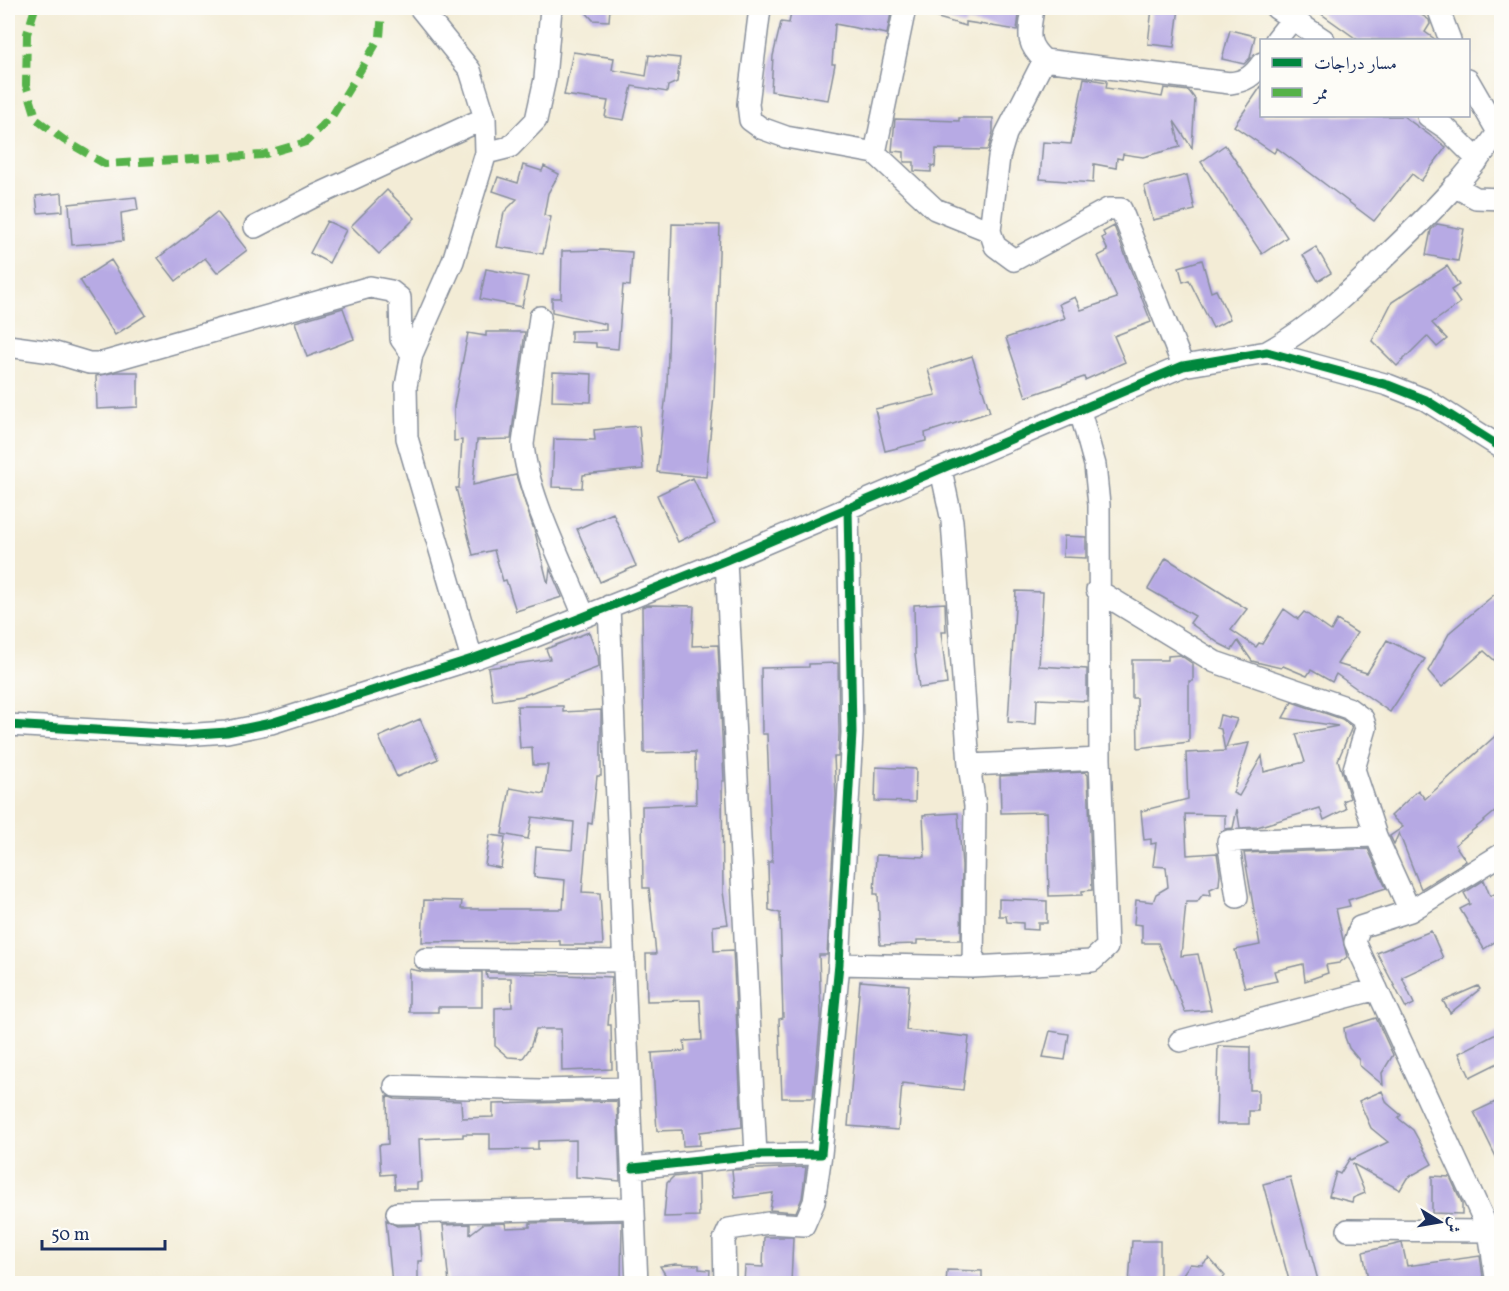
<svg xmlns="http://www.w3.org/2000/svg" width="1509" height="1291" font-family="Vollkorn,Amiri,serif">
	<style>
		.building { fill: #b7aae4 }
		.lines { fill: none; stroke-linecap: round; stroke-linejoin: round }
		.minor-casing { stroke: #878e9a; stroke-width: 24 }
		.minor { stroke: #fff; stroke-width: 21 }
		.quiet { stroke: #55b248; stroke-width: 8; stroke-dasharray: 15 8; stroke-linecap: butt }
		.cycleway-casing { stroke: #fdfcf7; stroke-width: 13 }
		.cycleway { stroke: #00873e; stroke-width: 9 }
	</style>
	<rect width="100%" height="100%" fill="#fdfcf7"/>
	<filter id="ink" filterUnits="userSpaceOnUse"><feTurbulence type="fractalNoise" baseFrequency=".0167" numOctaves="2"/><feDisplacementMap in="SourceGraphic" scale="12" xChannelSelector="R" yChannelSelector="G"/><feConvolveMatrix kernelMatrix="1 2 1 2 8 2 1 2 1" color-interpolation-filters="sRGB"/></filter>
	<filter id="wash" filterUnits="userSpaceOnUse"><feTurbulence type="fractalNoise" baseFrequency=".008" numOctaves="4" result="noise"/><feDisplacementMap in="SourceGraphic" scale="24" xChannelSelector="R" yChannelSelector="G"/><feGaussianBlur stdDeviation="1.35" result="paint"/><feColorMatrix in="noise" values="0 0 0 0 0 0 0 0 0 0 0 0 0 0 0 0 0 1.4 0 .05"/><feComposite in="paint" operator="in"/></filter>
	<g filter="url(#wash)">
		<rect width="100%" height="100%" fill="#f3ecd6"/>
		<g id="blocks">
			<path class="building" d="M 582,8 L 610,8 L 609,21 L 593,20 Z
				M 792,8 L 892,8 L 887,34 L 835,24 L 832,64 L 835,64 L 828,100 L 771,91 L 773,56 L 781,22 L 789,23 Z
				M 917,8 L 1020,8 L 1017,30 L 966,22 L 966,26 L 917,12 Z
				M 1152,8 L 1179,8 L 1174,47 L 1148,44 Z
				M 1313,8 L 1411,8 L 1429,20 L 1430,24 L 1425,32 L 1436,40 L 1358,40 Z
				M 1230,30 L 1255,36 L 1250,58 L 1244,64 L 1222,59 Z
				M 573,52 L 614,58 L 612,70 L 646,76 L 649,55 L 680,58 L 677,82 L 668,86 L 667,92 L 632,86 L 624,120 L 605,117 L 608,101 L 564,95 Z
				M 1084,78 L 1107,82 L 1106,88 L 1162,97 L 1164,88 L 1189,91 L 1195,99 L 1192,148 L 1174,121 L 1180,147 L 1143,157 L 1123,154 L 1122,159 L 1117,158 L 1116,168 L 1094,164 L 1093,183 L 1040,179 L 1043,142 L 1071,144 Z
				M 1262,85 L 1262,116 L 1403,116 L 1446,147 L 1421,181 L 1412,174 L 1374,221 L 1277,148 L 1274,153 L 1234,126 Z
				M 959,118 L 993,118 L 993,132 L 988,150 L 936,149 L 935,167 L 931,165 L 931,172 L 914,171 L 914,162 L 904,162 L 904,152 L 892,151 L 895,119 L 959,121 Z
				M 1225,145 L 1287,237 L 1262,254 L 1201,162 Z
				M 523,165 L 542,171 L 544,166 L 559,174 L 548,193 L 544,215 L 551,217 L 543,254 L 497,247 L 504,212 L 517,199 L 493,191 L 498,177 L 518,183 Z
				M 1187,175 L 1195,210 L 1153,220 L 1144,186 Z
				M 387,190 L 415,218 L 379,254 L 351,226 Z
				M 62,193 L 63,211 L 38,213 L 36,196 Z
				M 136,197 L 138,210 L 121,213 L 123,241 L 72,245 L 69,204 Z
				M 217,212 L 247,250 L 217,273 L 205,258 L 176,281 L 158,258 Z
				M 327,221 L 346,230 L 329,263 L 310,253 Z
				M 672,224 L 720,225 L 714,396 L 706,477 L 657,472 L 667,385 Z
				M 1437,224 L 1464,229 L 1458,261 L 1426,255 L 1431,230 Z
				M 1114,226 L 1151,322 L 1114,336 L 1125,362 L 1085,380 L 1084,377 L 1026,397 L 1006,338 L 1065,318 L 1059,304 L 1075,297 L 1081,310 L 1117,298 L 1098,256 L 1108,251 L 1102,238 L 1105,236 L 1103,232 Z
				M 1316,247 L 1331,273 L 1318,281 L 1303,255 Z
				M 602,250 L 632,252 L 630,286 L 623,285 L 618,349 L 596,347 L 596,343 L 571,342 L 571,331 L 606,330 L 606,324 L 552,312 L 552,298 L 561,298 L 562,251 Z
				M 111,260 L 146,315 L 115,335 L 80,280 Z
				M 1202,260 L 1211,292 L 1216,290 L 1230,319 L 1213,328 L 1189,280 L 1183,282 L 1179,267 Z
				M 1447,266 L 1459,285 L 1451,290 L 1460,303 L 1432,323 L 1447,339 L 1437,347 L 1427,336 L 1397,366 L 1372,341 L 1392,302 Z
				M 486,269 L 528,277 L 522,307 L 480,299 Z
				M 343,308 L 354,339 L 307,357 L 295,322 Z
				M 486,332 L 525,332 L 511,439 L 477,440 L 473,485 L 516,475 L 536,536 L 548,584 L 550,569 L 562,597 L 516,611 L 506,580 L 503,581 L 494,550 L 473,555 L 456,488 L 459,488 L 462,440 L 454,441 L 454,406 L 468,333 L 486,336 Z
				M 972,356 L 990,412 L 925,433 L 926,441 L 885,451 L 875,409 L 936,395 L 928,370 Z
				M 116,372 L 138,372 L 138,407 L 97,409 L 96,376 Z
				M 553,372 L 592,374 L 591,402 L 552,401 Z
				M 639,426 L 643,469 L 583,475 L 582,488 L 552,487 L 554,439 L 595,440 L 594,430 Z
				M 693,478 L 715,524 L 678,542 L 657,495 Z
				M 613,513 L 636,566 L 600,582 L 577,529 Z
				M 1064,536 L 1086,537 L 1086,558 L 1063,557 Z
				M 1166,558 L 1247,609 L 1231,630 L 1256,647 L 1259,643 L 1262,644 L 1284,609 L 1298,619 L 1304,612 L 1331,631 L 1337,620 L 1357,633 L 1337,664 L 1367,673 L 1387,640 L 1425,659 L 1390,712 L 1336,674 L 1332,682 L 1311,670 L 1307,676 L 1283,666 L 1281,668 L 1252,661 L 1238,641 L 1232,650 L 1220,644 L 1190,623 L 1195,616 L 1148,589 Z
				M 1502,588 L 1502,667 L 1484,651 L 1442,687 L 1428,671 L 1450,632 Z
				M 1016,591 L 1043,592 L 1039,666 L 1087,669 L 1087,701 L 1037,699 L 1036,724 L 1008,722 Z
				M 945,603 L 946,632 L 941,632 L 947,684 L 919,688 L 915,655 L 914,605 Z
				M 648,605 L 694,606 L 692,646 L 718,645 L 724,781 L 722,781 L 723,892 L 728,924 L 713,926 L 714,951 L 733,950 L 742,1127 L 700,1132 L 700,1145 L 683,1146 L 682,1130 L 657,1131 L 652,1053 L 685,1051 L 684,1041 L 702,1040 L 700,1000 L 647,1001 L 646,954 L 656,954 L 649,888 L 643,888 L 642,806 L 696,804 L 695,752 L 644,753 L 642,607 Z
				M 589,632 L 598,656 L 599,667 L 522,696 L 493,701 L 488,668 L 550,659 L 546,649 Z
				M 1180,655 L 1193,664 L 1193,681 L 1189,681 L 1189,742 L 1138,748 L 1137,698 L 1132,698 L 1132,660 L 1168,660 L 1168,656 Z
				M 838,663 L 839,733 L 838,757 L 834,757 L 836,795 L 827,955 L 819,955 L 821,1017 L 813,1098 L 782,1098 L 779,1019 L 783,1018 L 780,913 L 769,910 L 768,862 L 772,862 L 767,734 L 762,734 L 761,668 L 809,667 L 809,664 Z
				M 1292,702 L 1342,719 L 1352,727 L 1338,760 L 1350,798 L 1343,801 L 1346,809 L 1324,820 L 1320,808 L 1257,827 L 1240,828 L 1237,809 L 1233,828 L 1225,829 L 1225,815 L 1185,814 L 1187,855 L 1217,853 L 1220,873 L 1219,885 L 1210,889 L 1211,895 L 1203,894 L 1197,902 L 1186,902 L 1181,956 L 1198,954 L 1211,1010 L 1185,1012 L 1158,943 L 1142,943 L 1142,925 L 1134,924 L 1136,900 L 1153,902 L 1156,894 L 1168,887 L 1166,867 L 1153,866 L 1156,843 L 1151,844 L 1151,839 L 1144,840 L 1141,811 L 1188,799 L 1186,753 L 1225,751 L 1221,729 L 1217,728 L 1220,715 L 1237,719 L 1226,747 L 1249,743 L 1233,793 L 1239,796 L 1262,756 L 1264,772 L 1305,762 L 1296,734 L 1338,726 L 1283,718 Z
				M 517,706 L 563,706 L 563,712 L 601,710 L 601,776 L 597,776 L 592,824 L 588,823 L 582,892 L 600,893 L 603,945 L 560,945 L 560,941 L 422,942 L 424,900 L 462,901 L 461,909 L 563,909 L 565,880 L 534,877 L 536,847 L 572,850 L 574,822 L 532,817 L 528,839 L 502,834 L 510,788 L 544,794 L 548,765 L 533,765 L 532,747 L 520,748 Z
				M 420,719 L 438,759 L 397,777 L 379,737 Z
				M 1502,730 L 1502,806 L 1455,845 L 1466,861 L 1421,889 L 1399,833 L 1394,844 L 1390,836 L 1403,827 L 1391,816 L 1418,790 L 1425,799 Z
				M 876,767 L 916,769 L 915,802 L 875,801 Z
				M 1085,772 L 1088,775 L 1092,890 L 1082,891 L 1082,895 L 1049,896 L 1047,812 L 1001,813 L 1000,776 Z
				M 958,813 L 962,866 L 961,940 L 917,940 L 917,944 L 880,945 L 878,894 L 874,894 L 876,855 L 925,857 L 923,815 Z
				M 490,835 L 505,837 L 501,868 L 485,865 Z
				M 1368,849 L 1386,888 L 1348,900 L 1350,906 L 1336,909 L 1347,957 L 1339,963 L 1326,965 L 1328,973 L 1305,981 L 1303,964 L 1274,971 L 1277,981 L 1245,988 L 1235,950 L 1260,945 L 1244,853 Z
				M 1484,880 L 1490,896 L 1502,891 L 1502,937 L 1484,949 L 1460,909 L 1470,904 L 1464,893 Z
				M 999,899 L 1047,901 L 1047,923 L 1038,923 L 1038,930 L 1023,929 L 1023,923 L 1007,922 L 1006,916 L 999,916 Z
				M 1431,931 L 1443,958 L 1402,977 L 1414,1004 L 1406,1008 L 1377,953 Z
				M 409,969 L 425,972 L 482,972 L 482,1007 L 438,1007 L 438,1012 L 409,1012 Z
				M 486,972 L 612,977 L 608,1025 L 611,1025 L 612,1069 L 562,1071 L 561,1029 L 536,1029 L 530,1048 L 523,1058 L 508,1057 L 495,1046 L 495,1008 L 512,1007 L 511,978 L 487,978 Z
				M 860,981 L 909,985 L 906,1030 L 969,1037 L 963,1090 L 902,1083 L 898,1130 L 848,1126 Z
				M 1478,986 L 1480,989 L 1450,1013 L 1443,1001 Z
				M 1376,1018 L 1393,1055 L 1382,1073 L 1383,1085 L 1359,1065 L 1359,1060 L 1349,1048 L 1345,1037 L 1344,1028 Z
				M 1050,1031 L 1069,1034 L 1065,1060 L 1043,1057 Z
				M 1502,1031 L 1502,1061 L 1470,1077 L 1459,1053 Z
				M 1218,1046 L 1250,1047 L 1250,1090 L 1258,1090 L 1258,1111 L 1249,1111 L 1249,1124 L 1216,1124 Z
				M 1382,1091 L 1387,1103 L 1401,1115 L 1398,1118 L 1413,1130 L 1432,1164 L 1407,1178 L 1400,1190 L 1353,1164 L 1365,1193 L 1353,1198 L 1352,1202 L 1329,1196 L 1336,1172 L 1340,1174 L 1350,1158 L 1351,1160 L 1388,1142 L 1371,1128 L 1359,1101 Z
				M 387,1096 L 395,1099 L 461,1101 L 462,1118 L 493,1117 L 493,1104 L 617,1101 L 620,1181 L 576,1177 L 576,1140 L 538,1141 L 538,1149 L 490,1150 L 490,1134 L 463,1134 L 463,1137 L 419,1139 L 421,1182 L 417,1183 L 417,1189 L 395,1189 L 394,1174 L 381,1175 L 379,1145 L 388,1144 Z
				M 1502,1099 L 1502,1169 L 1474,1112 Z
				M 806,1167 L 802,1198 L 796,1212 L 770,1210 L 773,1193 L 735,1198 L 732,1170 Z
				M 698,1174 L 699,1216 L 664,1217 L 667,1183 L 673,1177 Z
				M 1432,1176 L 1450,1177 L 1462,1203 L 1462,1214 L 1432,1213 Z
				M 1290,1177 L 1319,1284 L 1290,1284 L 1263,1184 Z
				M 386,1220 L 397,1226 L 420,1225 L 422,1261 L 418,1261 L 418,1284 L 392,1284 Z
				M 622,1221 L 621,1284 L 449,1284 L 443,1225 L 470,1224 L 470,1234 L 483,1224 L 505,1223 L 506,1228 L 530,1227 L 530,1223 Z
				M 764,1237 L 793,1237 L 791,1284 L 744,1284 L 745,1266 L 763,1267 Z
				M 1132,1241 L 1160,1241 L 1160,1284 L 1129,1284 Z
				M 1402,1243 L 1407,1266 L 1480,1256 L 1484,1284 L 1369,1284 L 1363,1252 Z
				M 1209,1258 L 1225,1276 L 1218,1284 L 1176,1284 L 1190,1264 L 1202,1265 Z
				M 676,1264 L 699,1265 L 699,1269 L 710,1270 L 709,1284 L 660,1284 L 666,1276 L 660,1266 Z
				M 947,1270 L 982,1271 L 982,1284 L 946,1284 Z"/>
		</g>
	</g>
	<g filter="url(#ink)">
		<use href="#blocks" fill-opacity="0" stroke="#878e9a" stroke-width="1.5"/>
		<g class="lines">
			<defs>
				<path id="minor" d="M 420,8 L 470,70 L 485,118 L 486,153 L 453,261 L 412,354 L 406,386 L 407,438 L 472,659
					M 760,8 L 748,104 L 750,120 L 761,128 L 786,137 L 875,153 L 935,209 L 990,231 L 995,246 L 1014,260 L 1108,209 L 1121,209 L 1183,366
					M 1276,8 L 1324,40
					M 1438,8 L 1450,40
					M 1276,40 L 1301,8
					M 1044,60 L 1230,83 C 1246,81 1253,76 1262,63
					M 1468,80 L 1498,132
					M 1428,116 L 1447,129 L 1478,160
					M 486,153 L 510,147 L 536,120 L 545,79 L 551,8
					M 875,153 L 905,8
					M 1454,186 L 1476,198 L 1502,199
					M 255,227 L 313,197 L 485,118
					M 990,231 L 999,157 L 1006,134 L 1044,60 C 1024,42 1030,32 1033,8
					M 540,317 L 523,444 C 527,495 565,567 584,616
					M 8,346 L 52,352 L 89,363 L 102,363 L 370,287 L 391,291 L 400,298 L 401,339 L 412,354
					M 1267,352 C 1313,326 1351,291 1388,254 C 1429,215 1470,174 1502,127
					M 941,470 L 952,521 L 969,765 L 975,806 L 973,967
					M 726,560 L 756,1155
					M 1097,590 L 1215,662 L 1348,708 L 1363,719 L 1366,728 L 1354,769 L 1376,836 L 1410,911
					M 609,606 L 637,1284
					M 8,725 L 183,735 L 227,732 L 271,723 L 472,659 L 533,637 L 726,560 L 1183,366 L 1267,352 L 1388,385 L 1426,400 L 1502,448
					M 969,765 L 1100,759
					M 1237,897 L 1228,841 L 1376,836
					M 425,959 L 624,961
					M 839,964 L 973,967 L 1092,961 L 1107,947 L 1100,759 L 1099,505 L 1095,465 L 1080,411
					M 1180,1041 L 1377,989
					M 395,1086 L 540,1090 L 629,1088
					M 633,1168 L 756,1155 L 821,1154 L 839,964 L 852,733 L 848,507
					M 397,1213 L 634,1208
					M 1348,1230 L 1489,1231
					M 725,1284 L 724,1240 L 729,1229 L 768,1223 L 804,1225 L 814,1202 L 821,1154
					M 1497,1284 L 1489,1231 L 1355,942 L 1360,927 L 1410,911 L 1502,854"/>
			</defs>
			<use href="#minor" class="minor-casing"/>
			<use href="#minor" class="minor"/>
			<path class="quiet" d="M 35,8 L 27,34 L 26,85 L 37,120 L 64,140 L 105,164 L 262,155 L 306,142 L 332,116 L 363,66 L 380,37 L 382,11 L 386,8"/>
			<defs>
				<path id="cycleway" d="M 8,725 L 183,735 L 227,732 L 271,723 L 472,659 L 533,637 L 726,560 L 1183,366 L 1267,352 L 1388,385 L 1426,400 L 1502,448
					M 633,1168 L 756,1155 L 821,1154 L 839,964 L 852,733 L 848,507"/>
			</defs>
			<use href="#cycleway" class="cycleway-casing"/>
			<use href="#cycleway" class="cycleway"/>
		</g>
	</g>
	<rect width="1509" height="1291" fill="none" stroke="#fdfcf7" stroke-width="30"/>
	<rect x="1260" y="39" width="210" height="78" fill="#fdfcf7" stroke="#a3aaba" stroke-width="1.5"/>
	<rect x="1272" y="58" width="30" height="9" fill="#00873e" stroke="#a3aaba" stroke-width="1.5"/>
	<text x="1314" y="69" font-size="18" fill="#1b2f5e">مسار دراجات</text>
	<rect x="1272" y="88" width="30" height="9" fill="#55b248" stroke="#a3aaba" stroke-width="1.5"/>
	<text x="1314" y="99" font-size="18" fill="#1b2f5e">ممر</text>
	<g transform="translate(1440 1222) rotate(101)" stroke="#fdfcf7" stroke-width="4.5" paint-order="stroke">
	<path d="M0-4.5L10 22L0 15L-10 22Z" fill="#1b2f5e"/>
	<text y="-9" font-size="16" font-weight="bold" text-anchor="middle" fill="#1b2f5e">ش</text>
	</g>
	<path d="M42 1240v9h123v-9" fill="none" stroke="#1b2f5e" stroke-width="3"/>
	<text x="51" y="1240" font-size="18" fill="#1b2f5e" stroke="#fdfcf7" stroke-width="4.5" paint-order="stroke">50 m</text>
</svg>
